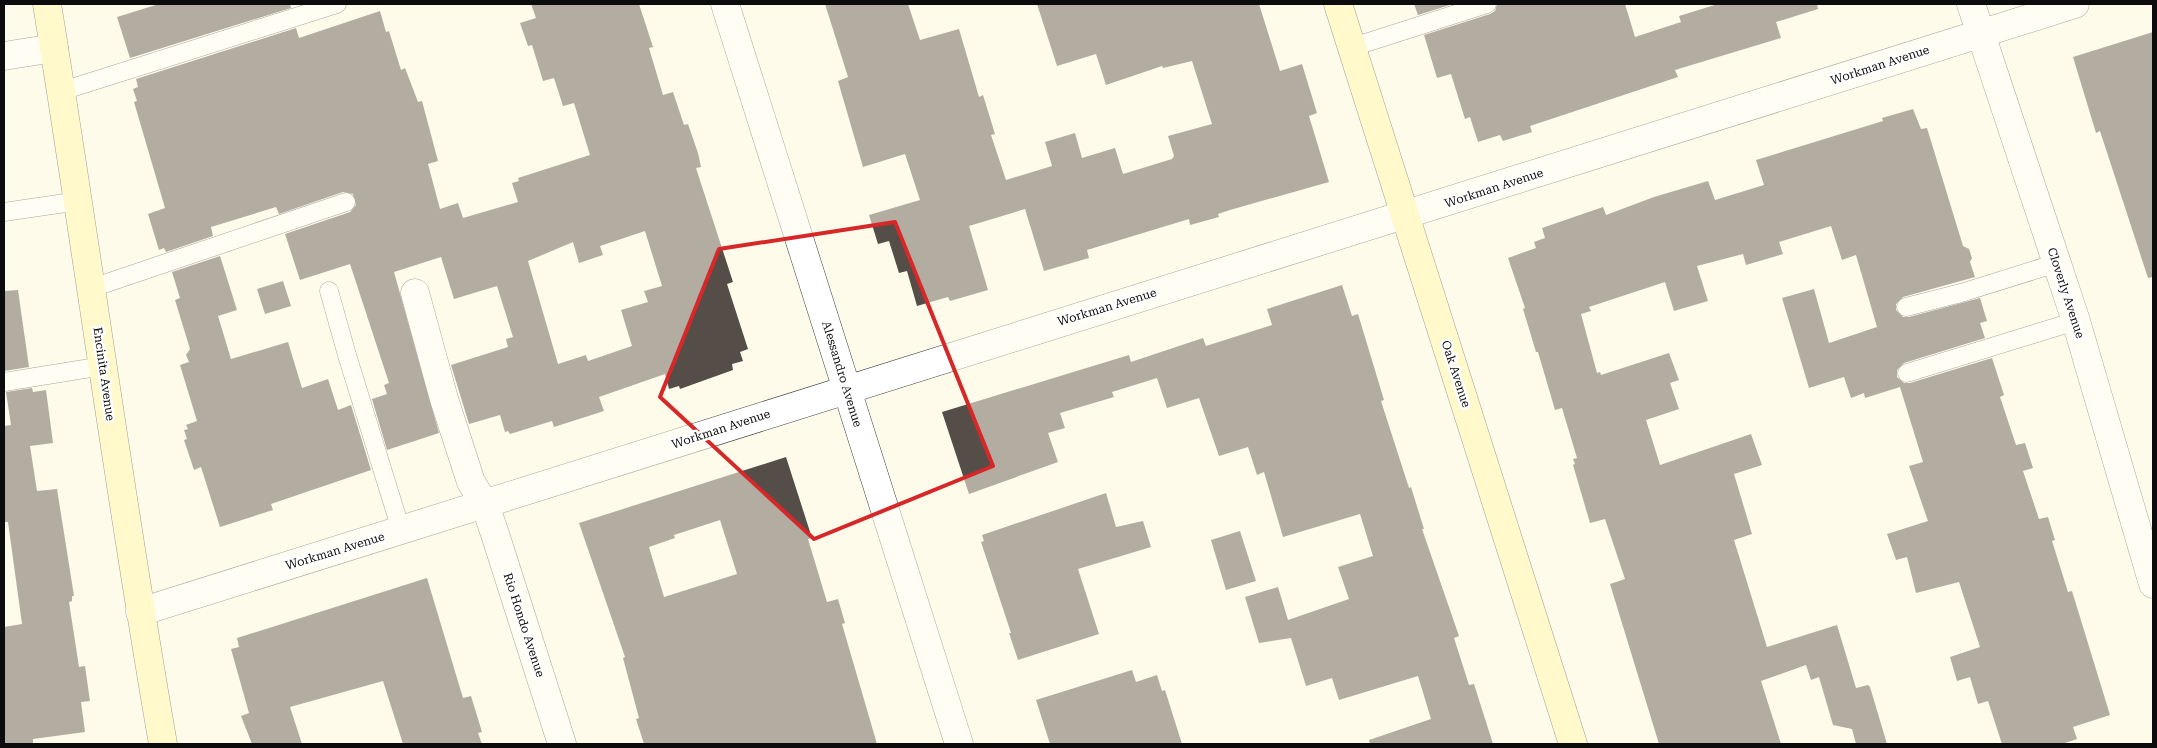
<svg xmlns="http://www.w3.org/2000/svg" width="2157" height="748" font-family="'Roboto Serif',serif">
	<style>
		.building { fill: #554d48; fill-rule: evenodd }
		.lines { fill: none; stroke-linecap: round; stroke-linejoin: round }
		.lane-casing { stroke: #3f3f3f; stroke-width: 19 }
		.street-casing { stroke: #3f3f3f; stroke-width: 29 }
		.secondary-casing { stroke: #2e2e2e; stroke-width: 29 }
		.lane { stroke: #fff; stroke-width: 18 }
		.street { stroke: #fff; stroke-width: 28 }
		.secondary { stroke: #fff5a6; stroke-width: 28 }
		.marked { fill: none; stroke: #d62828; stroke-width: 4; stroke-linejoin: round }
		.labels { text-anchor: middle; stroke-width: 5; stroke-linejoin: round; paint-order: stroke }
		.street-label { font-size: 12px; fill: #0c0c0c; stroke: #fff }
	</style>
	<rect width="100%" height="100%" fill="#fffbeb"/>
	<path class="building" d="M 159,4 L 290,4 L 291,8 L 130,58 L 117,17 Z
		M 531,4 L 639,4 L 653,47 L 649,48 L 663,95 L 673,92 L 684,125 L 688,124 L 698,153 L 701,167 L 696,168 L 733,282 L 727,284 L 748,349 L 740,352 L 743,361 L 732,364 L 733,370 L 680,389 L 679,386 L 669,389 L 665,374 L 599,397 L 604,411 L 554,427 L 552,421 L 510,434 L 508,431 L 505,432 L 500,415 L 469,424 L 451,365 L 508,347 L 506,339 L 513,337 L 497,286 L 454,299 L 441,257 L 394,272 L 439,433 L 387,450 L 372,399 L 387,394 L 384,385 L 389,383 L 350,264 L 300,280 L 285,234 L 350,212 L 356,205 L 353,194 L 343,192 L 279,214 L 276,207 L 211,227 L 213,236 L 166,252 L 164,248 L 159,250 L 148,214 L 165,208 L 134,102 L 137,101 L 133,89 L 138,87 L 136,79 L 296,28 L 299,38 L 380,11 L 386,32 L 389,31 L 401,70 L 405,68 L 418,102 L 422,101 L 438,161 L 428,164 L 440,209 L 458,203 L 463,218 L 518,202 L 512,183 L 519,181 L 518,178 L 590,155 L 574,103 L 563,106 L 554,78 L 543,81 L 532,45 L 528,46 L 520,23 L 536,18 ZM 645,231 L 662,286 L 644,291 L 648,302 L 621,310 L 632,346 L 588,361 L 586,355 L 558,364 L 528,261 L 573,242 L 579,263 L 603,255 L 600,246 Z
		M 825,4 L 908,4 L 920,40 L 959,29 L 979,97 L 983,95 L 995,134 L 991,135 L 1006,180 L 1052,166 L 1045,142 L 1075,133 L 1082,158 L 1115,148 L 1123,174 L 1172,159 L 1174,156 L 1168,136 L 1212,124 L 1192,61 L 1163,68 L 1162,66 L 1106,85 L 1096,54 L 1057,66 L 1037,4 L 1259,4 L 1280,71 L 1302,64 L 1317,113 L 1309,116 L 1329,182 L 1230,210 L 1218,214 L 1219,217 L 1190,225 L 1189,219 L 1087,250 L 1089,258 L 1044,271 L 1025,209 L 969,226 L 988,290 L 950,301 L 948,297 L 917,306 L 907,271 L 899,273 L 889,241 L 878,244 L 869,215 L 920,200 L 905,154 L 863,167 L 838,81 L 848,77 Z
		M 1414,4 L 1453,4 L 1418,15 Z
		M 1497,4 L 1625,4 L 1635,37 L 1681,22 L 1679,16 L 1718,4 L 1817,4 L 1818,9 L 1776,22 L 1781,38 L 1675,70 L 1678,77 L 1530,126 L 1532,132 L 1503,141 L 1500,135 L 1478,142 L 1470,117 L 1465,119 L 1451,74 L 1437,78 L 1424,35 L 1490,14 L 1495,11 Z
		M 2153,32 L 2153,277 L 2148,278 L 2100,131 L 2096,133 L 2073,57 Z
		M 1913,109 L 1921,129 L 1927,128 L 1963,246 L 1969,249 L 1972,258 L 1970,262 L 1975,277 L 1903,297 L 1896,304 L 1896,310 L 1903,317 L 1909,317 L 1980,298 L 1987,321 L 1980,323 L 1985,338 L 1904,363 L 1897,370 L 1897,377 L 1904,383 L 1910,383 L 1992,358 L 2004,395 L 2000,397 L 2016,445 L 2025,443 L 2033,468 L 2023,471 L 2039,519 L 2048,517 L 2055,540 L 2052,541 L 2068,592 L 2072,591 L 2110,715 L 2073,727 L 2077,739 L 2062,744 L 2002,744 L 1988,701 L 1978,704 L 1970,677 L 1957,681 L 1950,657 L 1980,647 L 1959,582 L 1916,593 L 1907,557 L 1896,560 L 1887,534 L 1928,521 L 1909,466 L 1923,462 L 1900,387 L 1865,398 L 1864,393 L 1851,398 L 1844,377 L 1809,388 L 1782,298 L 1814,289 L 1829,343 L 1877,327 L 1856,255 L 1842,260 L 1831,226 L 1779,242 L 1783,254 L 1746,265 L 1743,254 L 1697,266 L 1708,301 L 1674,311 L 1665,282 L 1589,307 L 1591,311 L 1581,314 L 1597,373 L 1600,372 L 1601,375 L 1669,353 L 1679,380 L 1670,383 L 1679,409 L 1646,420 L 1660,465 L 1751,434 L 1762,465 L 1734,474 L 1752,534 L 1734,540 L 1767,647 L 1837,625 L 1856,688 L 1868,685 L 1870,687 L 1887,744 L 1856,744 L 1852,729 L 1833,725 L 1819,677 L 1811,680 L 1806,665 L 1761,681 L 1781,744 L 1659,744 L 1610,584 L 1625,579 L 1605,519 L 1590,523 L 1573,465 L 1575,464 L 1573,459 L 1577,458 L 1562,408 L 1555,410 L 1538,352 L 1536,352 L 1523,309 L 1525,308 L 1508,258 L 1536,248 L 1534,242 L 1545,238 L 1542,228 L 1603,207 L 1606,215 L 1654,197 L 1708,181 L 1715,200 L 1764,185 L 1756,160 L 1883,121 L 1882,118 Z
		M 220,256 L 237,310 L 218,316 L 231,359 L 288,342 L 302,388 L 328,379 L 338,410 L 351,405 L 371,470 L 271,504 L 273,510 L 220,527 L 201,467 L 194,470 L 184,440 L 187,439 L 184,430 L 188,429 L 186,425 L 197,421 L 180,365 L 189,362 L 186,355 L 190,349 L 175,300 L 180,298 L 172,272 Z
		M 283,281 L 291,306 L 265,314 L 257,289 Z
		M 1342,285 L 1352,316 L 1358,314 L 1384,400 L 1381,401 L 1409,488 L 1411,487 L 1424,529 L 1422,529 L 1459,636 L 1454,638 L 1469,685 L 1474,684 L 1493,744 L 1370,744 L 1369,740 L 1431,719 L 1418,676 L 1339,700 L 1332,678 L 1306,686 L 1291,638 L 1259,643 L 1245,597 L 1278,587 L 1288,620 L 1349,599 L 1338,567 L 1373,556 L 1360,514 L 1283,537 L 1264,472 L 1257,475 L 1248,447 L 1219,456 L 1199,398 L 1167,408 L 1157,378 L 1112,392 L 1114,397 L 1060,413 L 1065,428 L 1048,433 L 1058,462 L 969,494 L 942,412 L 1129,355 L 1131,362 L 1203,338 L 1206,346 L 1272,325 L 1267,309 Z
		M 18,290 L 29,367 L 4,371 L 4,291 Z
		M 32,388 L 33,392 L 46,390 L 53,443 L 30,446 L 37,491 L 57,489 L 74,596 L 72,596 L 72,601 L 69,602 L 79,667 L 85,666 L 90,701 L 81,702 L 85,732 L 33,739 L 33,744 L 4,744 L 4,627 L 22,624 L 8,522 L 4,522 L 4,426 L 11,425 L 6,392 Z
		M 786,457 L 812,538 L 808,539 L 827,602 L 838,599 L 845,623 L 842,624 L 877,744 L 644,744 L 636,719 L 639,718 L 623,658 L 625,657 L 579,523 ZM 720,520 L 737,574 L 664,597 L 649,547 L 675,538 L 674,535 Z
		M 1106,493 L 1116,527 L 1143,521 L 1151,547 L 1078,569 L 1099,634 L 1018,660 L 1009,633 L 1011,633 L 981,542 L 984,541 L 982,535 Z
		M 1240,531 L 1256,581 L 1226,590 L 1211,540 Z
		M 427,578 L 463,698 L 471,696 L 482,732 L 478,733 L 482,744 L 403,744 L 383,681 L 290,707 L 302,744 L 252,744 L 241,716 L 249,713 L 231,649 L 239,647 L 237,638 Z
		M 1132,670 L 1136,682 L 1157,675 L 1162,691 L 1165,690 L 1182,744 L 1050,744 L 1036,700 Z"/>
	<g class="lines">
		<defs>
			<path id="lane" d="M 1353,47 L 1487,4
				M 62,91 L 337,4
				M 4,212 L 79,201
				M 92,288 L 346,202
				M 329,291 L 347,355 L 401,530
				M 1906,307 L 1961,293 L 2057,263
				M 1907,373 L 2076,321
				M 4,382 L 103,366"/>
			<path id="street" d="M 725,4 L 959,744
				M 1971,4 L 2076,321 L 2153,584
				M 4,56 L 54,48
				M 415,293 L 444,399 L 471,482 L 485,505 L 495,534 L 562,744
				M 140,612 L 2075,4"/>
			<path id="secondary" d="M 47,4 C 87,250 120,498 163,744
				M 1338,4 L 1573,744"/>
		</defs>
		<use href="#lane" class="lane-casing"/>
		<use href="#street" class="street-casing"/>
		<use href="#secondary" class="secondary-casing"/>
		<use href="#lane" class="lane"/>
		<use href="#street" class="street"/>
		<use href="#secondary" class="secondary"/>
	</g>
	<path d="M0 0H2157V748H0ZM 895,222 L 993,466 L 814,539 L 660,397 L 719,249 Z" fill="#fffbeb" fill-opacity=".55" fill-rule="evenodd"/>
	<path class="marked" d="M 895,222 L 993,466 L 814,539 L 660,397 L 719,249 Z"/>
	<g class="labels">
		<g class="street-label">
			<text transform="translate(1880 65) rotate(-18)" y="4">Workman Avenue</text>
			<text transform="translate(1494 188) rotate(-18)" y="4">Workman Avenue</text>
			<text transform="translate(2066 293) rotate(72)" y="4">Cloverly Avenue</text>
			<text transform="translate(1107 307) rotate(-17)" y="4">Workman Avenue</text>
			<text transform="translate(104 374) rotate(82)" y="4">Encinita Avenue</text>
			<text transform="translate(842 374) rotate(73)" y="4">Alessandro Avenue</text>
			<text transform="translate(1456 374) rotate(72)" y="4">Oak Avenue</text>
			<text transform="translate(721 429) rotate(-18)" y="4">Workman Avenue</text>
			<text transform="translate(335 551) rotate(-17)" y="4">Workman Avenue</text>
			<text transform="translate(524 625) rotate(72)" y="4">Rio Hondo Avenue</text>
		</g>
	</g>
	<rect width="2157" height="748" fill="none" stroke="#0c0c0c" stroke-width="10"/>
</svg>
